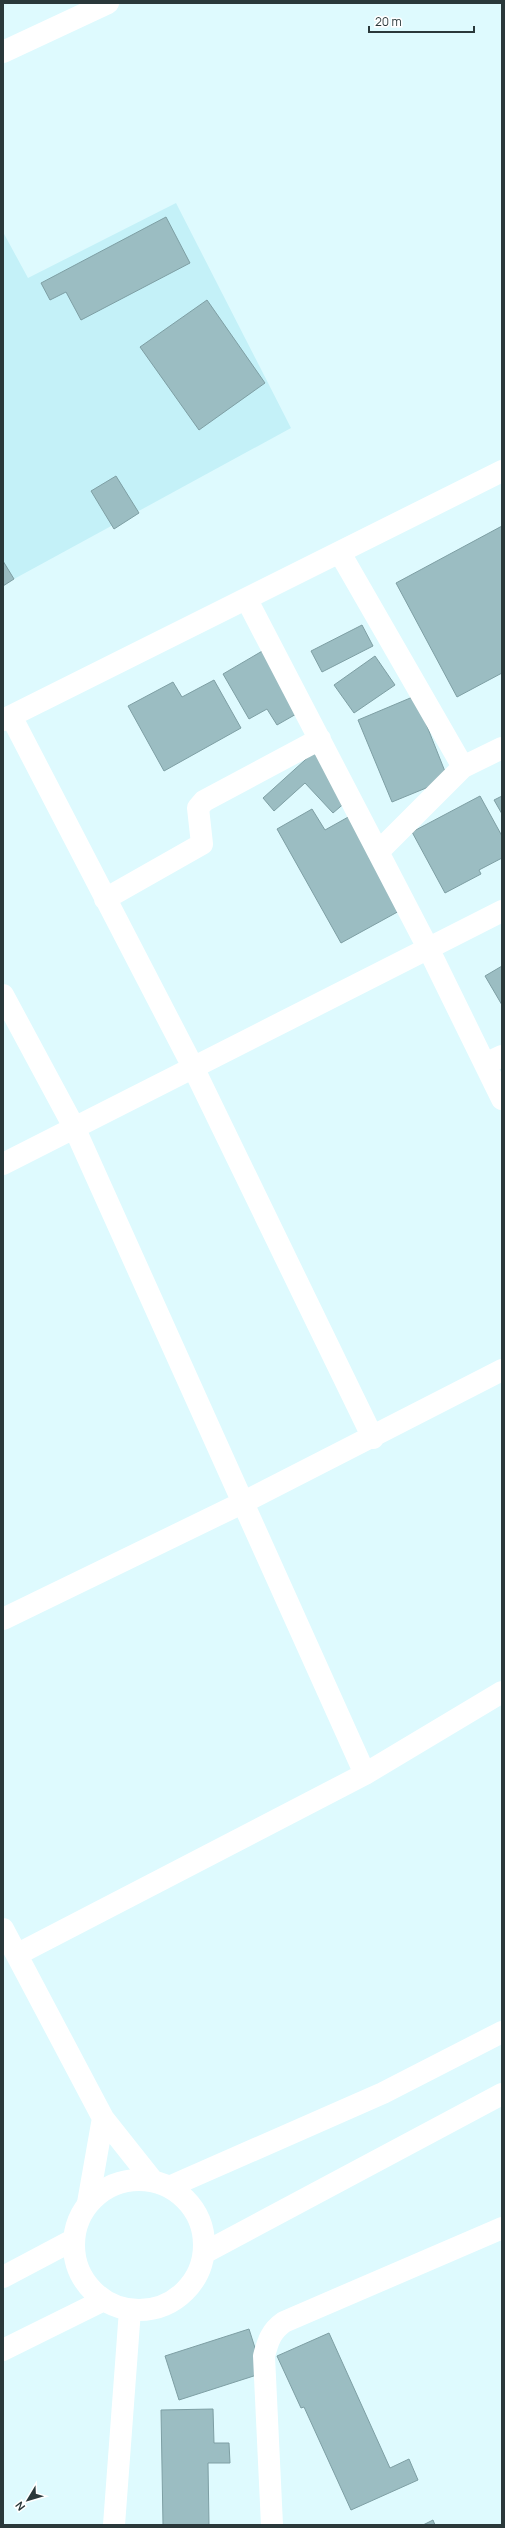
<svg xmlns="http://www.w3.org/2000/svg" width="505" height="2528" font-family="Manrope,sans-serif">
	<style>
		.built { fill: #c4f1f8 }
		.building { fill: #9bbdc2; stroke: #7e9fa4 }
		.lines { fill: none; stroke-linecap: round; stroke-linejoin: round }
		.minor { stroke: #fff; stroke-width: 22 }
		.highway { stroke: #fff; stroke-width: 22 }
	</style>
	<rect width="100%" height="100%" fill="#defafe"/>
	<path class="built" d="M 176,203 L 291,428 L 3,585 L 3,232 L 28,278 Z"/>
	<path class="building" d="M 166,217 L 190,263 L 81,320 L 66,292 L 50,300 L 41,283 Z
		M 207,300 L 265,383 L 199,430 L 140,347 Z
		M 116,476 L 139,513 L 114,529 L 91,491 Z
		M 502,526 L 502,673 L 457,697 L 396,583 Z
		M 3,561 L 14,579 L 3,586 Z
		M 362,625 L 373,646 L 322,672 L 311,651 Z
		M 276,643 L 312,705 L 277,725 L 267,709 L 249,719 L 223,674 Z
		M 375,656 L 395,685 L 354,713 L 334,685 Z
		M 214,680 L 241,728 L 164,771 L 128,706 L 173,682 L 182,697 Z
		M 415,696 L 448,779 L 392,802 L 358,720 Z
		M 315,751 L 354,795 L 333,813 L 305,783 L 274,811 L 263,798 Z
		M 480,796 L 502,836 L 502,858 L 479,870 L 481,874 L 445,893 L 412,832 Z
		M 502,796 L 502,814 L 494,800 Z
		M 312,809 L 325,830 L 359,811 L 412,904 L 341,943 L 277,829 Z
		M 502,966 L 502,1005 L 485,976 Z
		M 249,2329 L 263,2373 L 179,2400 L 165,2356 Z
		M 329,2333 L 390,2468 L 409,2459 L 418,2480 L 351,2510 L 304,2407 L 301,2408 L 277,2356 Z
		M 213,2409 L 214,2443 L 229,2443 L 230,2463 L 208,2463 L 209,2525 L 163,2525 L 161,2410 Z
		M 433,2520 L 435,2525 L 423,2525 Z"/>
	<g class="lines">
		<path class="minor" d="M 3,52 L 108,3
			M 340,553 L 463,767 L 502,748
			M 247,600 L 428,948 L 502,1099
			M 11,716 L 193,1067 L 373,1438
			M 3,720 L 502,471
			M 378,852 L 463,767
			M 105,899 L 202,844 L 198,808 L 204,801 L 320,739
			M 3,995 L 74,1127 L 365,1774
			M 485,1064 L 502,1056
			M 3,1164 L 502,911
			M 3,1619 L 242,1503 L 502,1370
			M 3,1929 L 103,2118 L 153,2181
			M 18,1954 L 365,1774 L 502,1692
			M 88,2203 L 103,2118
			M 114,2525 L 130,2310
			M 272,2525 L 264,2356 C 268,2341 271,2331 284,2322 L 502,2228"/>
		<path class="highway" d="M74 2245a65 65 0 1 1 130 0a65 65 0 1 1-130 0Z
			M 169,2187 L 383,2093 L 502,2032
			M 204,2253 L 502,2094
			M 3,2277 L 73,2240
			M 3,2350 L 104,2300"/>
	</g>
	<rect width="505" height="2528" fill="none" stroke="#2a383a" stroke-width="8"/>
	<g transform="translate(28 2500) rotate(232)" stroke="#ffffff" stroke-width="3" paint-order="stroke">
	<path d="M0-3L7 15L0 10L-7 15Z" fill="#2a383a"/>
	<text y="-6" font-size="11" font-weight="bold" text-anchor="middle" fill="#2a383a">N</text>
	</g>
	<path d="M369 26v6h105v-6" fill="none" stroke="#2a383a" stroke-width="2"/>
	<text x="375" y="26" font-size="12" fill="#2a383a" stroke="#ffffff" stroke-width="3" paint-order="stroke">20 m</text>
</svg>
